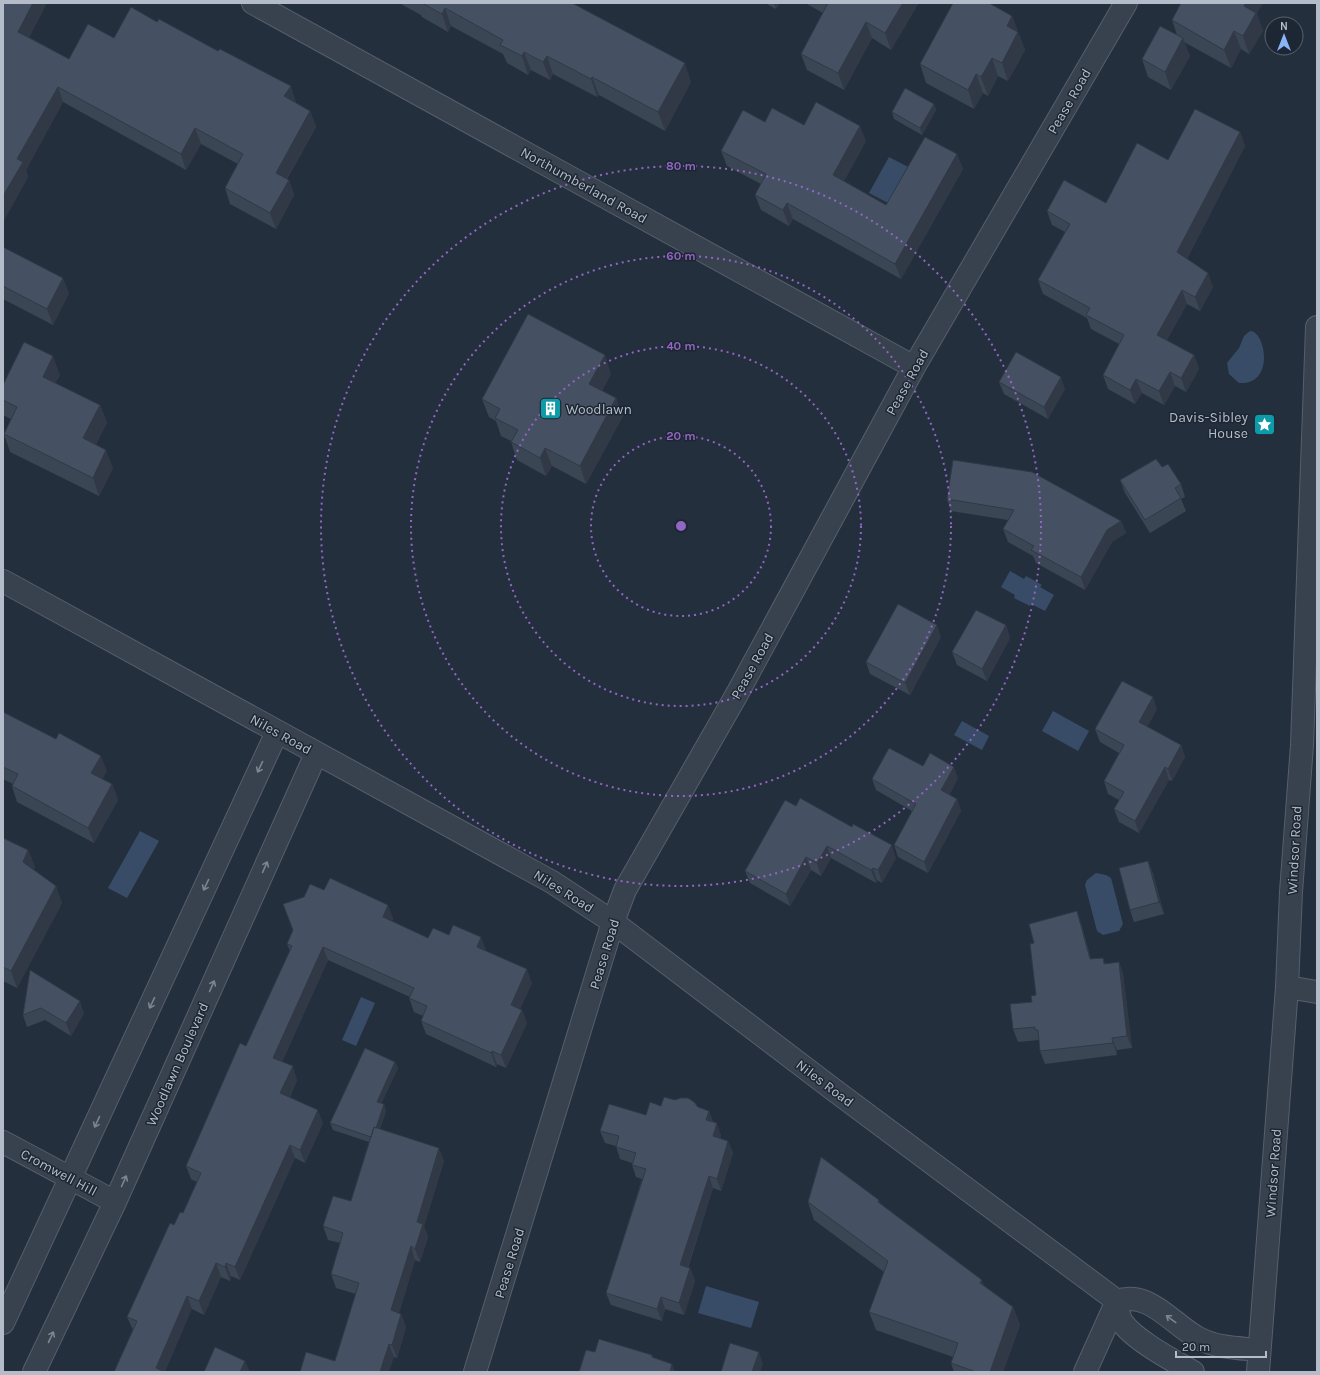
<svg xmlns="http://www.w3.org/2000/svg" width="1320" height="1375" font-family="Karla,sans-serif">
	<style>
		.water { fill: #394c67 }
		.lines { fill: none; stroke-linecap: round; stroke-linejoin: round }
		.minor-casing { stroke: #565f6c; stroke-width: 24 }
		.minor { stroke: #38414e; stroke-width: 22 }
		.wall { fill: #3b4654 }
		.shaded-wall { fill: #303945 }
		.building { fill: #455162; stroke: #303945 }
		.oneway { stroke: #7c8592 }
		.ring { fill: none; stroke: #9266c3; stroke-width: 2; stroke-dasharray: 2 4 }
		.labels { text-anchor: middle; stroke-width: 3; stroke-linejoin: round; paint-order: stroke }
		.street-label { font-size: 14px; fill: #b4bcc9; stroke: #1d2633 }
		.poi-label { font-size: 14px; fill: #b4bcc9; stroke: #1d2633; text-anchor: start }
		.centre { fill: #9266c3; stroke: #1d2633; stroke-width: 2 }
		.ring-label { font-size: 12px; text-anchor: middle; font-weight: bold; fill: #9266c3; stroke: #1d2633; stroke-width: 3; stroke-linejoin: round; paint-order: stroke }
	</style>
	<rect width="100%" height="100%" fill="#242f3e"/>
	<path class="water" d="M 889,157 L 908,167 L 888,203 L 869,193 Z
		M 1250,331 C 1266,331 1275,386 1239,383 L 1229,374 L 1227,363 L 1239,348 L 1244,336 Z
		M 1010,571 L 1024,579 L 1026,576 L 1042,585 L 1040,587 L 1054,595 L 1045,611 L 1031,604 L 1030,606 L 1014,598 L 1015,595 L 1001,587 Z
		M 1053,711 L 1089,731 L 1078,751 L 1042,731 Z
		M 962,721 L 989,736 L 982,750 L 954,735 Z
		M 140,831 L 159,841 L 127,898 L 108,888 Z
		M 1096,873 L 1106,875 L 1111,878 L 1123,924 L 1119,931 L 1103,935 L 1097,931 L 1085,885 L 1087,880 Z
		M 361,997 L 375,1003 L 356,1046 L 342,1040 Z
		M 706,1286 L 759,1302 L 751,1328 L 698,1313 Z"/>
	<g class="lines">
		<defs>
			<path id="minor" d="M 253,3 L 914,367
				M 3,581 L 552,882 L 613,922 L 834,1090 L 1117,1301 C 1118,1308 1118,1315 1122,1322 C 1134,1340 1174,1361 1193,1372
				M 1287,987 L 1317,992
				M 3,1142 L 115,1202
				M 1117,1301 C 1149,1290 1172,1324 1198,1338 C 1217,1348 1238,1348 1259,1350
				M 3,1323 L 277,732
				M 34,1372 L 115,1202 L 316,754
				M 475,1372 L 613,922 L 625,890 L 737,694 L 914,367 L 1126,3
				M 1085,1372 L 1117,1301
				M 1258,1372 L 1287,987 L 1291,892 L 1302,745 L 1317,327"/>
		</defs>
		<use href="#minor" class="minor-casing"/>
		<use href="#minor" class="minor"/>
	</g>
	<path class="wall" d="M 3,3 L 47,3 L 29,37 L 69,59 L 114,38 L 296,102 L 296,103 L 310,111 L 316,127 L 287,179 L 289,180 L 294,195 L 276,229 L 230,204 L 225,188 L 238,164 L 201,144 L 186,170 L 63,102 L 26,170 L 28,177 L 3,222 Z
		M 399,3 L 572,3 L 691,82 L 665,131 L 599,95 L 597,97 L 553,74 L 550,80 L 531,70 L 528,75 L 507,63 L 503,54 L 451,26 L 448,32 L 422,17 L 421,15 Z
		M 765,3 L 780,3 L 776,9 Z
		M 805,3 L 918,3 L 918,4 L 891,50 L 872,38 L 844,90 L 807,70 L 801,54 L 823,13 Z
		M 1257,14 L 1263,31 L 1249,54 L 1241,49 L 1231,68 L 1184,42 L 1190,56 L 1171,90 L 1148,77 L 1142,59 L 1177,35 L 1172,20 Z
		M 1012,16 L 1025,50 L 1008,81 L 998,76 L 988,96 L 983,93 L 974,109 L 926,83 L 920,64 Z
		M 934,104 L 936,110 L 922,135 L 894,119 L 892,112 Z
		M 765,122 L 804,125 L 866,141 L 844,181 L 886,205 L 957,154 L 963,169 L 901,279 L 793,219 L 789,226 L 761,210 L 755,195 L 761,184 L 727,166 L 721,151 Z
		M 1240,132 L 1245,146 L 1187,259 L 1213,287 L 1200,311 L 1187,304 L 1167,340 L 1194,355 L 1199,369 L 1186,392 L 1175,386 L 1164,405 L 1142,393 L 1135,404 L 1108,389 L 1103,375 L 1119,344 L 1091,329 L 1087,318 L 1043,294 L 1038,280 L 1065,232 L 1052,225 L 1047,211 L 1106,203 L 1168,160 Z
		M 3,247 L 69,293 L 53,325 L 3,299 Z
		M 611,374 L 602,391 L 616,398 L 623,416 L 586,484 L 552,466 L 546,476 L 517,460 L 511,442 L 511,441 L 501,436 L 496,421 L 489,417 L 482,399 Z
		M 60,375 L 55,383 L 100,405 L 107,423 L 96,444 L 113,468 L 99,496 L 10,452 L 4,434 L 11,419 L 3,415 L 3,385 Z
		M 999,382 L 1065,389 L 1048,419 L 1004,394 Z
		M 1162,467 L 1181,484 L 1185,497 L 1181,499 L 1186,511 L 1150,533 L 1125,493 L 1120,480 Z
		M 947,499 L 1121,521 L 1126,533 L 1112,542 L 1085,590 L 1036,563 L 1033,556 L 1008,542 L 1003,529 L 1008,520 L 951,511 Z
		M 1006,625 L 1010,638 L 987,681 L 957,665 L 952,652 Z
		M 941,637 L 910,695 L 870,674 L 866,662 Z
		M 1157,709 L 1147,727 L 1181,745 L 1185,757 L 1172,781 L 1169,780 L 1139,833 L 1119,822 L 1114,809 L 1119,800 L 1108,794 L 1104,781 L 1119,753 L 1100,742 L 1095,729 Z
		M 3,712 L 107,771 L 102,779 L 112,784 L 118,800 L 94,843 L 17,802 L 12,786 L 13,784 L 3,779 Z
		M 923,766 L 958,778 L 949,795 L 957,799 L 961,811 L 928,873 L 898,857 L 894,845 L 912,811 L 876,790 L 872,779 Z
		M 796,806 L 896,858 L 882,883 L 877,880 L 876,883 L 831,858 L 821,876 L 811,870 L 790,906 L 750,883 L 745,871 Z
		M 3,838 L 28,850 L 35,867 L 33,870 L 56,886 L 62,903 L 17,988 L 3,981 Z
		M 1148,861 L 1153,873 L 1164,914 L 1134,922 L 1130,910 Z
		M 283,904 L 393,918 L 392,921 L 428,938 L 449,935 L 481,937 L 486,951 L 532,983 L 520,1009 L 522,1010 L 527,1023 L 506,1068 L 497,1064 L 496,1067 L 426,1034 L 421,1021 L 423,1016 L 414,1012 L 409,998 L 410,997 L 328,960 L 282,1062 L 297,1080 L 290,1097 L 323,1123 L 305,1163 L 295,1158 L 240,1280 L 231,1276 L 230,1281 L 221,1277 L 204,1315 L 192,1309 L 133,1330 L 127,1317 L 174,1225 L 183,1213 L 197,1182 L 191,1179 L 186,1166 L 246,1046 L 290,951 L 287,944 L 293,931 Z
		M 1081,923 L 1091,959 L 1103,958 L 1105,964 L 1119,962 L 1123,974 L 1132,1048 L 1117,1050 L 1117,1055 L 1045,1064 L 1040,1051 L 1039,1040 L 1018,1042 L 1013,1029 L 1036,995 L 1034,943 Z
		M 30,970 L 84,1013 L 71,1036 L 45,1020 L 27,1027 L 23,1015 Z
		M 395,1062 L 398,1068 L 381,1104 L 384,1104 L 386,1111 L 380,1129 L 444,1161 L 424,1226 L 428,1237 L 420,1262 L 415,1260 L 399,1313 L 401,1314 L 406,1327 L 397,1358 L 394,1357 L 335,1361 L 356,1294 L 336,1288 L 331,1274 L 340,1243 L 328,1240 L 323,1226 L 351,1201 L 369,1142 L 333,1130 L 330,1123 Z
		M 661,1106 L 698,1107 L 709,1111 L 713,1122 L 721,1135 L 720,1139 L 728,1141 L 733,1153 L 721,1191 L 713,1188 L 688,1268 L 690,1268 L 695,1281 L 684,1315 L 665,1309 L 662,1321 L 611,1305 L 606,1293 L 642,1179 L 636,1177 L 632,1165 L 632,1163 L 620,1159 L 616,1146 L 605,1143 L 600,1131 L 646,1115 Z
		M 879,1200 L 880,1204 L 985,1286 L 1013,1307 L 1020,1325 L 1003,1372 L 954,1372 L 951,1363 L 953,1357 L 876,1330 L 869,1312 L 884,1272 L 814,1220 L 808,1202 Z"/>
	<path class="shaded-wall" d="M 33,3 L 47,3 L 23,47 L 18,32 Z
		M 774,3 L 780,3 L 776,9 Z
		M 903,3 L 918,3 L 918,4 L 891,50 L 885,33 Z
		M 1246,3 L 1263,3 L 1257,14 L 1263,31 L 1249,54 L 1243,36 L 1244,6 Z
		M 445,8 L 451,26 L 448,32 L 442,14 Z
		M 1012,16 L 1025,50 L 1008,81 L 1002,63 L 1007,26 Z
		M 866,22 L 872,38 L 844,90 L 838,73 Z
		M 1234,31 L 1241,49 L 1231,68 L 1224,50 Z
		M 1183,38 L 1190,56 L 1171,90 L 1165,72 Z
		M 524,52 L 531,70 L 528,75 L 522,56 Z
		M 547,56 L 553,74 L 550,80 L 543,62 Z
		M 992,58 L 998,76 L 988,96 L 981,77 Z
		M 685,63 L 691,82 L 665,131 L 658,112 Z
		M 976,74 L 983,93 L 974,109 L 968,90 Z
		M 592,77 L 599,95 L 597,97 L 591,79 Z
		M 291,86 L 296,102 L 290,112 L 284,96 Z
		M 58,87 L 63,102 L 26,170 L 28,177 L 3,222 L 3,196 L 17,159 Z
		M 934,104 L 936,110 L 922,135 L 920,128 Z
		M 310,111 L 316,127 L 281,188 L 276,173 Z
		M 860,126 L 866,141 L 839,190 L 833,175 Z
		M 195,128 L 201,144 L 186,170 L 181,154 Z
		M 1240,132 L 1245,146 L 1183,267 L 1177,252 Z
		M 957,154 L 963,169 L 901,279 L 895,264 Z
		M 289,180 L 294,195 L 276,229 L 270,213 Z
		M 787,203 L 793,219 L 789,226 L 783,210 Z
		M 1208,273 L 1213,287 L 1200,311 L 1195,297 Z
		M 63,278 L 69,293 L 53,325 L 47,309 Z
		M 1182,290 L 1187,304 L 1162,349 L 1157,335 Z
		M 605,355 L 611,374 L 596,402 L 589,384 Z
		M 1194,355 L 1199,369 L 1186,392 L 1181,378 Z
		M 53,356 L 60,375 L 49,395 L 43,377 Z
		M 1170,372 L 1175,386 L 1164,405 L 1159,391 Z
		M 1061,377 L 1065,389 L 1048,419 L 1044,407 Z
		M 1136,379 L 1142,393 L 1135,404 L 1130,390 Z
		M 616,398 L 623,416 L 586,484 L 580,466 Z
		M 100,405 L 107,423 L 90,456 L 83,438 Z
		M 545,448 L 552,466 L 546,476 L 540,458 Z
		M 106,450 L 113,468 L 99,496 L 93,478 Z
		M 1121,521 L 1126,533 L 1112,542 L 1085,590 L 1081,577 L 1107,530 Z
		M 937,625 L 941,637 L 910,695 L 905,683 Z
		M 1006,625 L 1010,638 L 987,681 L 982,669 Z
		M 1153,697 L 1157,709 L 1143,734 L 1139,722 Z
		M 1181,745 L 1185,757 L 1172,781 L 1168,769 Z
		M 101,756 L 107,771 L 97,789 L 91,773 Z
		M 954,767 L 958,778 L 945,801 L 941,790 Z
		M 1165,767 L 1169,780 L 1139,833 L 1135,821 Z
		M 112,784 L 118,800 L 94,843 L 88,828 Z
		M 957,799 L 961,811 L 928,873 L 924,862 Z
		M 892,845 L 896,858 L 882,883 L 878,870 Z
		M 827,846 L 831,858 L 821,876 L 817,863 Z
		M 28,850 L 35,867 L 29,879 L 23,862 Z
		M 806,857 L 811,870 L 790,906 L 786,894 Z
		M 1148,861 L 1153,873 L 1164,914 L 1159,902 Z
		M 873,868 L 877,880 L 876,883 L 871,870 Z
		M 56,886 L 62,903 L 17,988 L 11,971 Z
		M 388,905 L 393,918 L 388,930 L 383,917 Z
		M 1077,911 L 1081,923 L 1094,971 L 1090,959 Z
		M 481,937 L 486,950 L 482,960 L 477,947 Z
		M 323,947 L 328,960 L 278,1071 L 273,1058 Z
		M 1119,962 L 1123,974 L 1132,1048 L 1127,1036 Z
		M 527,969 L 532,983 L 516,1018 L 511,1005 Z
		M 80,1001 L 84,1013 L 71,1036 L 66,1023 Z
		M 522,1010 L 527,1023 L 506,1068 L 501,1055 Z
		M 1112,1038 L 1117,1050 L 1117,1055 L 1113,1043 Z
		M 492,1051 L 497,1064 L 496,1067 L 491,1053 Z
		M 395,1062 L 398,1068 L 379,1108 L 377,1102 Z
		M 293,1066 L 297,1080 L 285,1106 L 280,1093 Z
		M 384,1104 L 386,1111 L 375,1144 L 372,1138 Z
		M 318,1110 L 323,1123 L 305,1163 L 300,1150 Z
		M 709,1111 L 713,1123 L 706,1120 Z
		M 717,1123 L 721,1135 L 717,1148 L 713,1136 Z
		M 728,1141 L 733,1153 L 721,1191 L 717,1179 Z
		M 290,1145 L 295,1158 L 240,1280 L 235,1267 Z
		M 439,1148 L 444,1161 L 424,1226 L 428,1237 L 420,1262 L 415,1249 L 417,1222 Z
		M 709,1176 L 713,1188 L 684,1278 L 680,1265 Z
		M 411,1246 L 415,1260 L 396,1324 L 391,1310 Z
		M 216,1263 L 221,1277 L 204,1315 L 199,1301 Z
		M 226,1263 L 231,1276 L 230,1281 L 225,1267 Z
		M 690,1268 L 695,1281 L 684,1315 L 679,1303 Z
		M 982,1280 L 989,1298 L 980,1283 Z
		M 187,1296 L 192,1309 L 165,1372 L 156,1368 Z
		M 661,1297 L 665,1309 L 662,1321 L 657,1309 Z
		M 1013,1307 L 1020,1325 L 1003,1372 L 990,1372 Z
		M 401,1314 L 406,1327 L 397,1358 L 392,1345 Z
		M 389,1344 L 394,1357 L 389,1372 L 380,1372 Z
		M 759,1352 L 763,1364 L 760,1372 L 752,1372 Z
		M 245,1361 L 250,1372 L 240,1372 Z
		M 672,1364 L 675,1372 L 670,1372 Z"/>
	<path class="building" d="M 3,3 L 33,3 L 18,32 L 69,59 L 88,24 L 114,38 L 131,7 L 157,22 L 159,19 L 218,51 L 220,49 L 291,86 L 284,96 L 310,111 L 276,173 L 289,180 L 270,213 L 225,188 L 243,154 L 195,128 L 181,154 L 58,87 L 17,159 L 23,162 L 3,196 Z
		M 422,3 L 572,3 L 685,63 L 658,112 L 592,77 L 591,79 L 547,56 L 543,62 L 524,52 L 522,56 L 500,45 L 503,40 L 445,8 L 442,14 Z
		M 828,3 L 903,3 L 885,33 L 866,22 L 838,73 L 801,54 Z
		M 953,3 L 989,3 L 1012,16 L 1007,26 L 1018,32 L 1002,63 L 992,58 L 981,77 L 976,74 L 968,90 L 920,64 Z
		M 1181,3 L 1246,3 L 1244,6 L 1256,13 L 1243,36 L 1234,31 L 1224,50 L 1172,20 Z
		M 1160,26 L 1183,38 L 1165,72 L 1142,59 Z
		M 905,88 L 934,104 L 920,128 L 892,112 Z
		M 816,102 L 860,126 L 833,175 L 886,205 L 925,137 L 957,154 L 895,264 L 787,203 L 783,210 L 755,195 L 766,174 L 721,151 L 743,110 L 765,122 L 772,108 L 804,125 Z
		M 1195,109 L 1240,132 L 1177,252 L 1208,273 L 1195,297 L 1182,290 L 1157,335 L 1194,355 L 1181,378 L 1170,372 L 1159,391 L 1136,379 L 1130,390 L 1103,375 L 1124,335 L 1086,315 L 1090,308 L 1038,280 L 1070,224 L 1047,211 L 1064,180 L 1106,203 L 1137,143 L 1168,160 Z
		M 3,247 L 63,278 L 47,309 L 3,286 Z
		M 528,314 L 605,355 L 589,384 L 616,398 L 580,466 L 545,448 L 540,458 L 511,442 L 518,430 L 495,418 L 500,409 L 482,399 Z
		M 24,342 L 53,356 L 43,377 L 100,405 L 83,438 L 106,450 L 93,478 L 4,434 L 17,407 L 3,400 L 3,385 Z
		M 1016,352 L 1061,377 L 1044,407 L 999,382 Z
		M 1156,459 L 1162,467 L 1168,464 L 1181,484 L 1175,488 L 1181,498 L 1145,520 L 1120,480 Z
		M 953,460 L 1032,472 L 1121,521 L 1107,530 L 1081,577 L 1031,550 L 1034,546 L 1003,529 L 1014,510 L 947,499 Z
		M 898,604 L 937,625 L 905,683 L 866,662 Z
		M 976,610 L 1006,625 L 982,669 L 952,652 Z
		M 1122,681 L 1153,697 L 1139,722 L 1181,745 L 1168,769 L 1165,767 L 1135,821 L 1114,809 L 1124,792 L 1104,781 L 1124,745 L 1095,729 Z
		M 3,712 L 56,739 L 59,733 L 101,756 L 91,773 L 112,784 L 88,828 L 12,786 L 18,774 L 3,767 Z
		M 889,748 L 923,766 L 930,753 L 954,767 L 941,790 L 957,799 L 924,862 L 894,845 L 916,804 L 872,779 Z
		M 800,798 L 852,827 L 853,824 L 892,845 L 878,870 L 873,868 L 871,870 L 827,846 L 817,863 L 806,857 L 786,894 L 745,871 L 785,800 L 796,806 Z
		M 3,838 L 28,850 L 23,862 L 56,886 L 11,971 L 3,967 Z
		M 1148,861 L 1159,902 L 1130,910 L 1119,868 Z
		M 330,878 L 388,905 L 383,917 L 428,938 L 433,928 L 449,935 L 453,925 L 481,937 L 477,947 L 527,969 L 511,1005 L 522,1010 L 501,1055 L 492,1051 L 491,1053 L 421,1021 L 427,1006 L 409,998 L 414,988 L 323,947 L 273,1058 L 293,1066 L 280,1093 L 318,1110 L 300,1150 L 290,1145 L 235,1267 L 226,1263 L 225,1267 L 216,1263 L 199,1301 L 187,1296 L 156,1368 L 165,1372 L 114,1372 L 137,1321 L 127,1317 L 170,1223 L 174,1225 L 180,1212 L 183,1213 L 201,1173 L 186,1166 L 240,1043 L 246,1046 L 292,946 L 287,944 L 293,930 L 283,904 L 304,897 L 310,884 L 324,890 Z
		M 1077,911 L 1090,959 L 1103,958 L 1104,964 L 1119,962 L 1127,1036 L 1112,1038 L 1113,1043 L 1040,1051 L 1038,1030 L 1035,1030 L 1035,1027 L 1013,1029 L 1010,1004 L 1032,1002 L 1031,996 L 1036,995 L 1030,944 L 1034,943 L 1029,924 Z
		M 30,970 L 80,1001 L 66,1023 L 41,1008 L 23,1015 Z
		M 365,1048 L 395,1062 L 377,1102 L 384,1104 L 376,1128 L 374,1127 L 371,1137 L 330,1123 Z
		M 664,1097 L 675,1100 L 681,1098 L 688,1098 L 694,1102 L 698,1107 L 709,1111 L 706,1120 L 717,1123 L 713,1136 L 728,1141 L 717,1179 L 709,1176 L 680,1265 L 690,1268 L 679,1303 L 661,1297 L 657,1309 L 606,1293 L 646,1169 L 632,1165 L 636,1153 L 616,1147 L 619,1136 L 600,1131 L 609,1104 L 646,1115 L 650,1102 L 661,1106 Z
		M 374,1127 L 439,1148 L 417,1222 L 423,1224 L 415,1249 L 411,1246 L 391,1310 L 401,1314 L 392,1345 L 389,1344 L 380,1372 L 300,1372 L 306,1352 L 335,1361 L 359,1283 L 331,1274 L 343,1233 L 323,1226 L 333,1196 L 351,1201 Z
		M 821,1157 L 879,1200 L 878,1202 L 982,1280 L 980,1283 L 1013,1307 L 990,1372 L 976,1372 L 951,1363 L 958,1343 L 869,1312 L 888,1261 L 808,1202 Z
		M 599,1339 L 652,1355 L 652,1357 L 672,1364 L 670,1372 L 579,1372 L 586,1350 L 595,1352 Z
		M 730,1343 L 759,1352 L 752,1372 L 721,1372 Z
		M 215,1347 L 245,1361 L 240,1372 L 204,1372 Z"/>
	<defs><path id="oneway-shaft" d="M-6 0H5M1.5-3L5.5 0L1.5 3" fill="none" stroke-width="1.6" stroke-linecap="round" stroke-linejoin="round"/></defs>
	<g class="oneway">
		<use href="#oneway-shaft" transform="translate(260 767) rotate(115)"/>
		<use href="#oneway-shaft" transform="translate(265 867) rotate(-66)"/>
		<use href="#oneway-shaft" transform="translate(206 885) rotate(115)"/>
		<use href="#oneway-shaft" transform="translate(212 986) rotate(-66)"/>
		<use href="#oneway-shaft" transform="translate(152 1003) rotate(115)"/>
		<use href="#oneway-shaft" transform="translate(97 1122) rotate(115)"/>
		<use href="#oneway-shaft" transform="translate(124 1181) rotate(-66)"/>
		<use href="#oneway-shaft" transform="translate(1171 1319) rotate(-144)"/>
		<use href="#oneway-shaft" transform="translate(51 1337) rotate(-65)"/>
	</g>
	<g class="ring">
		<circle cx="681" cy="526" r="90"/>
		<circle cx="681" cy="526" r="180"/>
		<circle cx="681" cy="526" r="270"/>
		<circle cx="681" cy="526" r="360"/>
	</g>
	<defs>
		<symbol id="building-square" viewBox="-11 -11 22 22"><rect x="-9" y="-9" width="18" height="18" rx="4" fill="#0f9aa8" stroke="#1d2633"/><path d="M-4-6H4V6H1V3H-1V6H-4ZM-2.5-4.3h1.7v1.8h-1.7ZM.8-4.3h1.7v1.8H.8ZM-2.5-1h1.7V.8h-1.7ZM.8-1h1.7V.8H.8Z" fill="#fff"/></symbol>
		<symbol id="sight-square" viewBox="-11 -11 22 22"><rect x="-9" y="-9" width="18" height="18" rx="4" fill="#0f9aa8" stroke="#1d2633"/><path d="M0-6L1.8-2.2L6-1.7L2.9 1.2L3.7 5.4L0 3.3L-3.7 5.4L-2.9 1.2L-6-1.7L-1.8-2.2Z" fill="#fff"/></symbol>
	</defs>
	<g fill-rule="evenodd">
		<use href="#building-square" x="538" y="396" width="25" height="25"/>
		<use href="#sight-square" x="1252" y="412" width="25" height="25"/>
	</g>
	<g class="labels">
		<g class="street-label">
			<text transform="translate(1069 101) rotate(-60)" y="5">Pease Road</text>
			<text transform="translate(584 185) rotate(29)" y="5">Northumberland Road</text>
			<text transform="translate(907 382) rotate(-61)" y="5">Pease Road</text>
			<text transform="translate(752 666) rotate(-61)" y="5">Pease Road</text>
			<text transform="translate(281 734) rotate(29)" y="5">Niles Road</text>
			<text transform="translate(1294 850) rotate(-87)" y="5">Windsor Road</text>
			<text transform="translate(564 891) rotate(32)" y="5">Niles Road</text>
			<text transform="translate(604 954) rotate(-73)" y="5">Pease Road</text>
			<text transform="translate(177 1064) rotate(-66)" y="5">Woodlawn Boulevard</text>
			<text transform="translate(825 1083) rotate(37)" y="5">Niles Road</text>
			<text transform="translate(59 1172) rotate(28)" y="5">Cromwell Hill</text>
			<text transform="translate(1273 1173) rotate(-86)" y="5">Windsor Road</text>
			<text transform="translate(509 1263) rotate(-73)" y="5">Pease Road</text>
		</g>
		<g class="poi-label">
			<text x="566" y="414">Woodlawn</text>
			<text x="1248" y="422" text-anchor="end">Davis-Sibley<tspan x="1248" dy="16">House</tspan></text>
		</g>
	</g>
	<circle cx="681" cy="526" r="6" class="centre"/>
	<g class="ring-label">
		<text x="681" y="170">80 m</text>
		<text x="681" y="260">60 m</text>
		<text x="681" y="350">40 m</text>
		<text x="681" y="440">20 m</text>
	</g>
	<rect width="1320" height="1375" fill="none" stroke="#b4bcc9" stroke-width="8"/>
	<g transform="translate(1284 36)"><circle r="19" fill="#1d2633" stroke="#59626f"/>
	<path d="M0-3L7 15L0 10L-7 15Z" fill="#8ab4f8"/>
	<text y="-6" font-size="11" font-weight="bold" text-anchor="middle" fill="#b4bcc9">N</text>
	</g>
	<path d="M1176 1351v6h90v-6" fill="none" stroke="#b4bcc9" stroke-width="2"/>
	<text x="1182" y="1351" font-size="12" fill="#b4bcc9" stroke="#1d2633" stroke-width="3" paint-order="stroke">20 m</text>
</svg>
